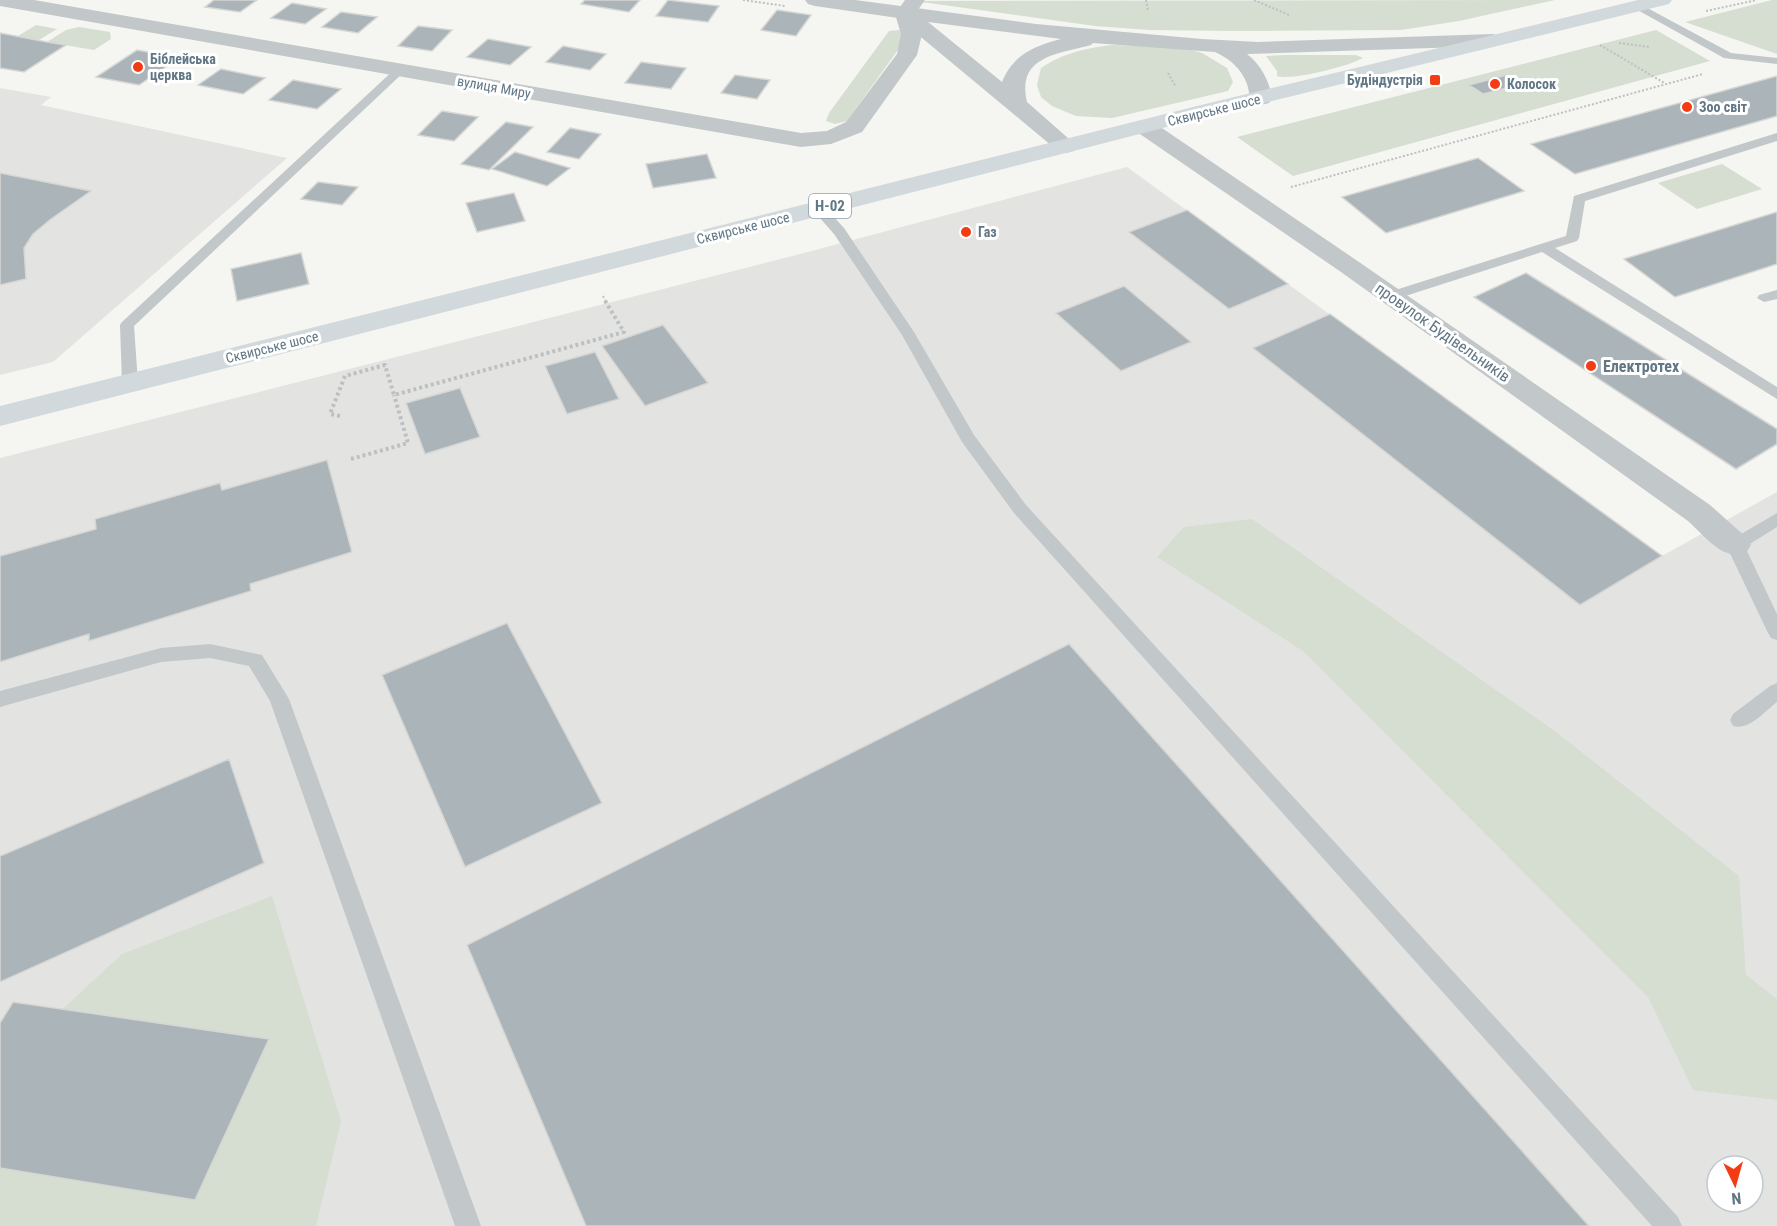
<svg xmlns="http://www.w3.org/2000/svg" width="1777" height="1226" font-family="'Roboto Condensed',sans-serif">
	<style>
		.built { fill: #e3e4e2; fill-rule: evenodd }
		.green { fill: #d6ddd1 }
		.building { fill: #aab4b9; stroke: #d6d6d4; stroke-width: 1.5 }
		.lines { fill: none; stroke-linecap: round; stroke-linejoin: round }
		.path-far1 { stroke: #bdc0c2; stroke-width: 2; stroke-dasharray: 2 2; stroke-linecap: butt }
		.path { stroke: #bdc0c2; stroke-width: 4; stroke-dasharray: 3 3; stroke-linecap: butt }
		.service { fill: #c2c7ca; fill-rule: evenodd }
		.minor { fill: #c2c7ca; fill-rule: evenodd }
		.tertiary { fill: #c2c7ca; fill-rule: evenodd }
		.primary { fill: #d2d9dd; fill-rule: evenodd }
		.poi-dot { fill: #f33c13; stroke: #fff; stroke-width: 2 }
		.labels { text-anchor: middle; stroke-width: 6; stroke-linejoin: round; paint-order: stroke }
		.far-poi-label { font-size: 14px; font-weight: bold; fill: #617785; stroke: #fff; text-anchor: start }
		.far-street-label { font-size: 14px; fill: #617785; stroke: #fff }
		.shield { fill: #fff; stroke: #90a0aa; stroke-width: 1.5 }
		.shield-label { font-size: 15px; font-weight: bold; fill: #617785 }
		.street-label { font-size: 16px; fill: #617785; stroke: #fff }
		.poi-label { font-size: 16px; font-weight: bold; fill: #617785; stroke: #fff; text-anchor: start }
	</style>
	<rect width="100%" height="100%" fill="#f5f5f1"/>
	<path class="built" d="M 0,88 L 51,97 L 41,105 L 287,158 L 53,362 L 0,375 Z
		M 1127,167 L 1662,556 L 1777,492 L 1777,1226 L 0,1226 L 0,458 L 804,253 ZM 1717,1166 L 1753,1166 L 1753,1202 L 1717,1202 Z"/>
	<path class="green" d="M 1555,0 L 1459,21 L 1401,30 L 1235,31 L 1149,30 L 1095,26 L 914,1 Z
		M 1772,0 L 1777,0 L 1777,54 L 1685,22 Z
		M 36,25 L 57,29 L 39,40 L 18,36 Z
		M 79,27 L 110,32 L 111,39 L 94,50 L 47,42 L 66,30 Z
		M 900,30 L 905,40 L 847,121 L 835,124 L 826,121 L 829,113 L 889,31 Z
		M 1656,30 L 1710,61 L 1293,176 L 1237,137 Z
		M 1113,45 L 1184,48 L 1202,53 L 1227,68 L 1233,82 L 1228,91 L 1112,118 L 1076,116 L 1052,106 L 1041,97 L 1037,85 L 1041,68 C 1064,53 1085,48 1113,45 Z
		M 1284,55 L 1356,55 L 1363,58 C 1349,66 1292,81 1277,76 L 1277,71 L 1266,56 Z
		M 1722,164 L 1762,189 L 1697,209 L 1658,183 Z
		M 1252,519 L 1556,732 L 1739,876 L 1746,975 L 1777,999 L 1777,1100 L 1693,1090 L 1648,997 L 1303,651 L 1157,557 L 1184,527 Z
		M 272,896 L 341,1121 L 316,1226 L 0,1226 L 0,1067 L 122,954 Z"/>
	<path class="building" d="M 214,0 L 257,0 L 240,12 L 205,7 Z
		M 585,0 L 640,0 L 629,12 L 581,4 Z
		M 668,0 L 719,6 L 708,22 L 656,16 Z
		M 292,3 L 326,9 L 305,24 L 271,18 Z
		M 777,10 L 811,15 L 796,36 L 761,30 Z
		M 341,12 L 377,17 L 358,33 L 322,27 Z
		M 418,26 L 452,30 L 432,51 L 398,46 Z
		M 0,33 L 47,42 L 66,45 L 24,72 L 0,68 Z
		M 488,39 L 531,47 L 510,65 L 467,57 Z
		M 563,46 L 606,54 L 590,70 L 546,62 Z
		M 137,50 L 179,58 L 139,85 L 96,77 Z
		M 641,62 L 686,68 L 671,89 L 625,83 Z
		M 221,69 L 265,78 L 243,94 L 198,85 Z
		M 735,75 L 770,80 L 757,99 L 721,93 Z
		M 1507,75 L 1522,84 L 1483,94 L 1469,85 Z
		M 1777,76 L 1777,116 L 1575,174 L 1531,144 Z
		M 293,80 L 341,89 L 317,109 L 269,100 Z
		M 442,111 L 478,117 L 454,141 L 418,135 Z
		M 506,122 L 533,127 L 489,170 L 461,164 Z
		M 570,128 L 601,134 L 579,159 L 547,152 Z
		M 515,152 L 570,168 L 547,186 L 492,169 Z
		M 707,154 L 716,178 L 653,188 L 646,164 Z
		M 1478,158 L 1524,191 L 1386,233 L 1342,197 Z
		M 0,173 L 91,191 L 51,219 L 33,234 L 24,248 L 26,279 L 0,285 Z
		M 318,182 L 358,187 L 342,205 L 301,199 Z
		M 514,193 L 525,221 L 477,232 L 466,203 Z
		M 1187,210 L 1288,284 L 1229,309 L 1129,232 Z
		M 1777,212 L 1777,264 L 1675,297 L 1624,259 Z
		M 301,253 L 309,284 L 237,301 L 231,269 Z
		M 1526,273 L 1777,429 L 1777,444 L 1736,469 L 1474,297 Z
		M 1124,286 L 1191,342 L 1121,371 L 1056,313 Z
		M 1330,314 L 1662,556 L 1580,605 L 1253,348 Z
		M 663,325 L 708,383 L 645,406 L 602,346 Z
		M 595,352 L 619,399 L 567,414 L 545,366 Z
		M 460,388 L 480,437 L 425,454 L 406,403 Z
		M 327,460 L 352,552 L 250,584 L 251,591 L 89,641 L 89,634 L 0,662 L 0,556 L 96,529 L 95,519 L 220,483 L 222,490 Z
		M 507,623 L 602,803 L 465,867 L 382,675 Z
		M 1069,644 L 1589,1226 L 586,1226 L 467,945 Z
		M 229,759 L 264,863 L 0,982 L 0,856 Z
		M 13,1002 L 269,1039 L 195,1200 L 0,1168 L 0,1023 Z"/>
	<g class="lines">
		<path class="path-far1" d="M 743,0 L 785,6
			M 1146,0 L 1148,11
			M 1254,0 L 1289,15
			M 1706,11 L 1757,0
			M 1619,43 L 1650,47
			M 1600,45 L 1666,84
			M 1168,73 L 1176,87
			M 1291,187 L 1703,74
			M 603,296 L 605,300"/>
		<path class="path" d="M 340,416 L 330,414 L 345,376 L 385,365 L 394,395 L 624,332 L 604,299
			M 351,459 L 408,443 L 394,395"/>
		<path class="service" d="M 1638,3 L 1731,53 L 1777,58 L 1777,64 L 1724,58 L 1634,8 L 1633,6 Z
			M 400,67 L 406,70 L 404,72 L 134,326 L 138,383 L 130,388 L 125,387 L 122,383 L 120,325 L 122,322 L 396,68 Z
			M 1777,133 L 1777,141 L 1585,201 L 1579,238 L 1577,241 L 1555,248 L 1777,387 L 1777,399 L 1542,252 L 1396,299 L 1386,299 L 1384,296 L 1386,293 L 1566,236 L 1574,196 Z
			M 819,205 L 824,206 L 844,228 L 914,332 L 974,435 L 1026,505 L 1678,1217 L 1682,1226 L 1652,1226 L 1014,513 L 962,442 L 902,335 L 834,234 L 812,209 Z
			M 1777,290 L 1777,299 L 1764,302 L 1757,298 L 1759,295 Z
			M 1777,513 L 1777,527 L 1745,547 L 1777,614 L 1777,640 L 1771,638 L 1768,633 L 1726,545 L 1729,541 Z
			M 210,644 L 262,655 L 289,699 L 481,1226 L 455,1226 L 270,701 L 249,666 L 210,658 L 161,662 L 0,707 L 0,691 L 161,648 Z
			M 1777,683 L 1777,702 C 1765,711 1749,731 1733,726 L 1730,720 L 1733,714 L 1770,686 Z"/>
		<path class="minor" d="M 0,0 L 34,0 L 801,133 L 827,131 L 846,122 L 897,54 L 901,34 L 895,14 L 905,0 L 925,0 L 915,14 L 922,34 L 917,55 L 862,132 L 831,144 L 801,147 L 0,6 Z
			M 1145,120 L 1153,122 L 1359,262 L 1710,505 L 1746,537 L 1751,545 L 1746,553 C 1722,561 1705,536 1688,521 L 1341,272 L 1137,132 L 1134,127 L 1137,122 Z"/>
		<path class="tertiary" d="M 805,0 L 855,0 L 1036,24 L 1202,39 L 1258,42 L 1493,34 L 1500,36 L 1503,40 L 1500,44 L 1493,46 L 1247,54 C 1261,65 1269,80 1272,98 L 1269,103 L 1261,105 L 1253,103 C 1249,97 1249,90 1247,84 C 1241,68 1230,59 1215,52 L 1093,43 L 1091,45 C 1058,54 1016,56 1027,102 L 1077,146 L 1074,151 L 1066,153 L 1058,151 L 898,18 L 815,6 L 808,4 ZM 928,22 L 1061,39 C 1034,46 1013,55 1002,82 Z"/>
		<path class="primary" d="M 1638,0 L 1672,0 L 1669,4 L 1202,118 L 0,426 L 0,406 L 1197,106 Z"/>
	</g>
	<g class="poi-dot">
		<circle cx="138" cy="67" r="6"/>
		<rect x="1429" y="74" width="12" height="12" rx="3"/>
		<circle cx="1495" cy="84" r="6"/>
		<circle cx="1687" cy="107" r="6"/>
		<circle cx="966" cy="232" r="6"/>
		<circle cx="1591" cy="366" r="6"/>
	</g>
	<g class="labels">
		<g class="far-poi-label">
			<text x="150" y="64">Біблейська<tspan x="150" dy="16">церква</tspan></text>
			<text x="1423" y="85" text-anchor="end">Будіндустрія</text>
			<text x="1507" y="89">Колосок</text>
			<text x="1699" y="112">Зоо світ</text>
			<text x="978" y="237">Газ</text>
		</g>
		<g class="far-street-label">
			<text transform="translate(494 87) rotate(10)" y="5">вулиця Миру</text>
			<text transform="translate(1214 110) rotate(-14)" y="5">Сквирське шосе</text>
			<text transform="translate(743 228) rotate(-14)" y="5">Сквирське шосе</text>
			<text transform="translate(272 347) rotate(-14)" y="5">Сквирське шосе</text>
		</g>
		<rect class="shield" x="809" y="194" width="42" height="24" rx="4.5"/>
		<g class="shield-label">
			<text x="830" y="211">Н-02</text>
		</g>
		<g class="street-label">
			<text transform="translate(1443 332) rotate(35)" y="6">провулок Будівельників</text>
		</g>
		<g class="poi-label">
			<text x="1603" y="372">Електротех</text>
		</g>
	</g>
	<g transform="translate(1735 1184) rotate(175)"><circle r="28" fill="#ffffff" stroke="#c0c9ce" stroke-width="1.5"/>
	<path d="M0-4.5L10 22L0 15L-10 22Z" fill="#f33c13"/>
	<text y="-9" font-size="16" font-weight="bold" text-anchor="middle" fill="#617785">N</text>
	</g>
</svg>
